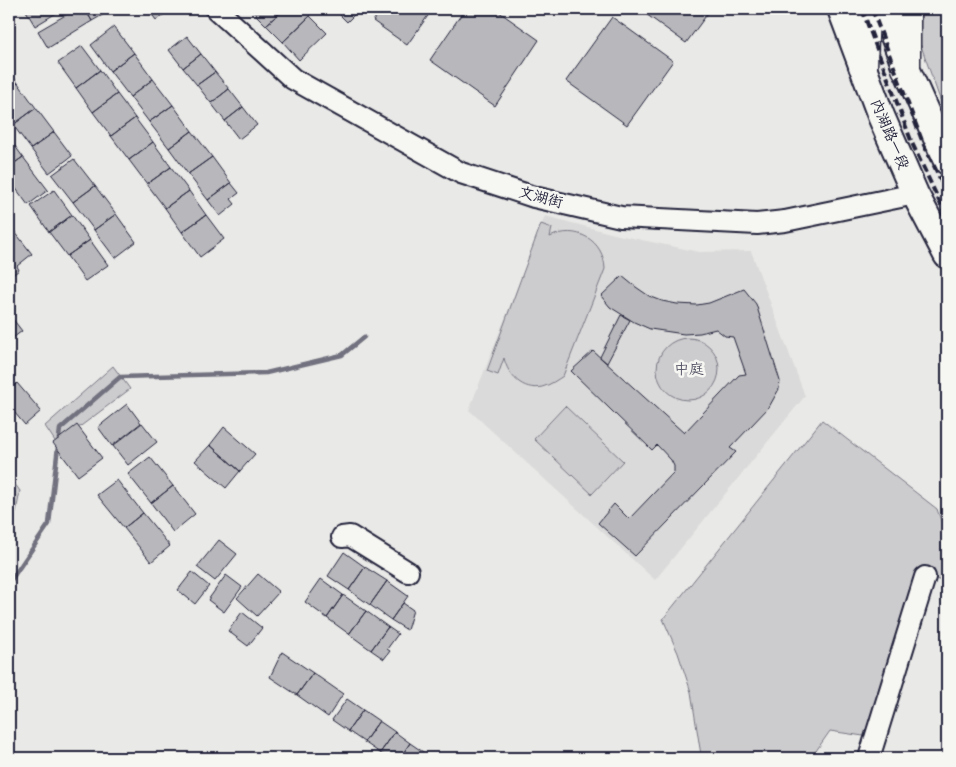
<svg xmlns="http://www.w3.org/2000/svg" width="956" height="767" font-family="'Comic Neue','LXGW WenKai TC',sans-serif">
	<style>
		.built { fill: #dadada }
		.green { fill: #ccccce; stroke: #777784 }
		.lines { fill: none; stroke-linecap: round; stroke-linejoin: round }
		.stream { stroke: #71717f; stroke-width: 4.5 }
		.building { fill: #b8b8bc; stroke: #22223b }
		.minor-casing { stroke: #22223b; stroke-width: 24 }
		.major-casing { stroke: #22223b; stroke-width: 30 }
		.highway-casing { stroke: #22223b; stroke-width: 31 }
		.minor { stroke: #f6f6f2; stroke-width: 20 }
		.major { stroke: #f6f6f2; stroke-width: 26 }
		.highway { stroke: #f6f6f2; stroke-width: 28 }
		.rail { stroke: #22223b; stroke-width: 4; stroke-dasharray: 8 4; stroke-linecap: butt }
		.labels { text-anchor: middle; stroke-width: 5; stroke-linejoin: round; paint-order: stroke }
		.street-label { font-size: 15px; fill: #22223b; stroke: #f6f6f2 }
		.park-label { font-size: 15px; fill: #555567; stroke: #f6f6f2 }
	</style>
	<rect width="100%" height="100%" fill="#e9e9e7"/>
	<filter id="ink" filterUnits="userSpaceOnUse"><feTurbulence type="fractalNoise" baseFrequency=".02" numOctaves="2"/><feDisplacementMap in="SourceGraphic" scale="10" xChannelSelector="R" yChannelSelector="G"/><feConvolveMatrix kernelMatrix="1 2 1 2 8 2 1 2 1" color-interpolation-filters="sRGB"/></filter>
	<g filter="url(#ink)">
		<path class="built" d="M 545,216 L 618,235 L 699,252 L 751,251 L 805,396 L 655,580 L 469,410 Z"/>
		<path class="green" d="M 921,9 L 947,9 L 947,119 L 920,43 Z
			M 541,224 L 552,228 L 550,237 C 576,224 604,240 605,269 L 563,376 C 557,380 550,385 542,387 C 523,391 508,376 504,358 L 498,375 L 487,371 Z
			M657 369a31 31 0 1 1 62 0a31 31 0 1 1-62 0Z
			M 113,366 L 130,389 L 57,444 L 45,426 Z
			M 565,406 L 623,461 L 592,494 L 534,439 Z
			M 822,420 L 937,509 L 947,538 L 947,583 L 922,574 L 870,737 L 830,731 L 811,758 L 703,758 L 701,755 L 691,692 L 678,653 L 663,619 Z
			M 9,476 L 20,491 L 9,549 Z"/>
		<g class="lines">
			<path class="stream" d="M 9,583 L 49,524 L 60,429 L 120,377 L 266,373 L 342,355 L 364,337"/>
		</g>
		<path class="building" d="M 25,9 L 63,9 L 35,26 Z
			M 76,9 L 85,9 L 92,21 L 48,48 L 38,31 Z
			M 85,9 L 113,9 L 92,21 Z
			M 148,9 L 172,9 L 156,20 Z
			M 250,9 L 284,9 L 266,25 Z
			M 284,9 L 303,9 L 310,16 L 283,42 L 266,25 Z
			M 334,9 L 360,9 L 347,22 Z
			M 382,9 L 430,9 L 432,10 L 407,45 L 373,21 Z
			M 465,9 L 495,9 L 539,40 L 495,106 L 430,60 Z
			M 639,9 L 711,9 L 686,43 Z
			M 310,16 L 327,33 L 299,60 L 283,42 Z
			M 612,17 L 673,61 L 627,125 L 566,81 Z
			M 114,27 L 134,53 L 110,71 L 91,45 Z
			M 187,36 L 201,54 L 183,68 L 169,50 Z
			M 82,46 L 100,70 L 76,88 L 58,63 Z
			M 134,53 L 153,79 L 130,97 L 110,71 Z
			M 201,54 L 215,72 L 197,85 L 183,68 Z
			M 100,70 L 117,94 L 93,112 L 76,88 Z
			M 9,71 L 18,83 L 9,90 Z
			M 215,72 L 229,89 L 211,103 L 197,85 Z
			M 153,79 L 173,105 L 149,122 L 130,97 Z
			M 18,83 L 36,108 L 13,125 L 9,119 L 9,90 Z
			M 229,89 L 243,107 L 225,121 L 211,103 Z
			M 117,94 L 135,118 L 111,136 L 93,112 Z
			M 173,105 L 192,131 L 169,148 L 149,122 Z
			M 243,107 L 257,125 L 239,139 L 225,121 Z
			M 36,108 L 54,132 L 31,149 L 13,125 Z
			M 135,118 L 153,142 L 129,160 L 111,136 Z
			M 192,131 L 212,157 L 188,174 L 169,148 Z
			M 54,132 L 72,156 L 49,173 L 31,149 Z
			M 9,138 L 23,157 L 9,167 Z
			M 153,142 L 171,167 L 147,184 L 129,160 Z
			M 23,157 L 48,190 L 28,205 L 9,179 L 9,167 Z
			M 212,157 L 231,183 L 208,200 L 188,174 Z
			M 74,159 L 95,186 L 73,202 L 52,175 Z
			M 171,167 L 189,191 L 165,208 L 147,184 Z
			M 231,183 L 239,193 L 231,199 L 235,204 L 220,216 L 208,200 Z
			M 95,186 L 116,214 L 94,230 L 73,202 Z
			M 54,190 L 72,215 L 49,232 L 31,206 Z
			M 189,191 L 206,215 L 182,232 L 165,208 Z
			M 116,214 L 136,242 L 115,258 L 94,230 Z
			M 72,215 L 90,240 L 67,256 L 49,232 Z
			M 206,215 L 224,239 L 200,257 L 182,232 Z
			M 15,232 L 32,254 L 17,266 L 19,270 L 10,277 L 9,276 L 9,237 Z
			M 90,240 L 108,265 L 85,281 L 67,256 Z
			M 622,276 L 633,285 L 649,296 L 662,301 L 677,304 L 697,305 L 709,303 L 744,289 L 756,304 L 780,381 L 779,389 L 769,407 L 730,448 L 736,452 L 635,556 L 598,523 L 614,504 L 629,519 L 674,472 L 674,466 L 671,460 L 657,445 L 652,450 L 571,371 L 593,351 L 684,433 L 739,375 L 746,374 L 733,337 L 725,336 L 716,329 L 700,333 L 684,334 L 650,329 L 634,322 L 610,307 L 601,296 Z
			M 9,314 L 22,331 L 9,341 Z
			M 621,315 L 630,320 L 607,363 L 600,357 Z
			M 17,383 L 41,411 L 25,425 L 9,406 L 9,391 Z
			M 127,404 L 141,423 L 112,446 L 98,427 Z
			M 142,423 L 157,442 L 128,465 L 113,446 Z
			M 77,425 L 102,458 L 78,476 L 53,443 Z
			M 224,427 L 255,454 L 240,471 L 210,445 Z
			M 210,445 L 240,471 L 226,488 L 195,461 Z
			M 150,457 L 173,486 L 151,503 L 128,474 Z
			M 117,480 L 143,513 L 124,528 L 97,495 Z
			M 173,486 L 195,514 L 173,532 L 151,503 Z
			M 143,513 L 170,546 L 151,562 L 124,528 Z
			M 219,540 L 237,554 L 215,581 L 197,567 Z
			M 344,552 L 365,567 L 349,590 L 328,576 Z
			M 365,567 L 387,581 L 370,605 L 349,590 Z
			M 192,572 L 209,586 L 195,604 L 178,590 Z
			M 258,574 L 279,592 L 257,616 L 237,598 Z
			M 226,575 L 242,587 L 224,612 L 208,600 Z
			M 321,579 L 343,595 L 327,618 L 305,602 Z
			M 387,581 L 408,596 L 391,620 L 370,605 Z
			M 343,595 L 366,611 L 349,634 L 327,618 Z
			M 403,603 L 413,610 L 407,630 L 391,620 Z
			M 366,611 L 388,627 L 371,650 L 349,634 Z
			M 242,612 L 262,628 L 248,646 L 228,631 Z
			M 388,627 L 398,634 L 387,649 L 390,651 L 384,659 L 371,650 Z
			M 282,652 L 313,673 L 297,695 L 270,677 Z
			M 313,673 L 343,694 L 328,717 L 297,695 Z
			M 347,699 L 363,710 L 348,731 L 332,720 Z
			M 363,710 L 379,721 L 364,742 L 348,731 Z
			M 379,721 L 395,732 L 380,753 L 364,742 Z
			M 395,732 L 410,743 L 400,758 L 388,758 L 380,753 Z
			M 410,743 L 426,754 L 423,758 L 400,758 Z"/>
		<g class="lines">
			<defs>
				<path id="minor" d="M 216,9 L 293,79 L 461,173 L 534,197 L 621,217 L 757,224 L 785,221 L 915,194
					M 342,537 L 350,536 L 408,572
					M 869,758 L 925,577"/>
				<path id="major" d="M 841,9 L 881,116 L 915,194 L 947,255
					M 884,9 L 906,68 L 947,161"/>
				<path id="highway" d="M 906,9 L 906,68
					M 863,66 L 865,9"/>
			</defs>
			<use href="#minor" class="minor-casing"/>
			<use href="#major" class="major-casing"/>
			<use href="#highway" class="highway-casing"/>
			<use href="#minor" class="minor"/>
			<use href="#major" class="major"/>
			<use href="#highway" class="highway"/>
			<path class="rail" d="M 862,9 L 912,143 L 947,218
				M 872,9 L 923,143 L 947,193"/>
		</g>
	</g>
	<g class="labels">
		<g class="street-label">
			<text transform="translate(890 134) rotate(67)" y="5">內湖路一段</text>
			<text transform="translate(541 197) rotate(15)" y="5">文湖街</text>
		</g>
		<g class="park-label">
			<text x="689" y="374">中庭</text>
		</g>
	</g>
	<rect width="956" height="767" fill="none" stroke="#f6f6f2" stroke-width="30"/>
	<rect x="15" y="15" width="926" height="737" fill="none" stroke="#22223b" stroke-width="2" filter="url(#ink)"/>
</svg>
